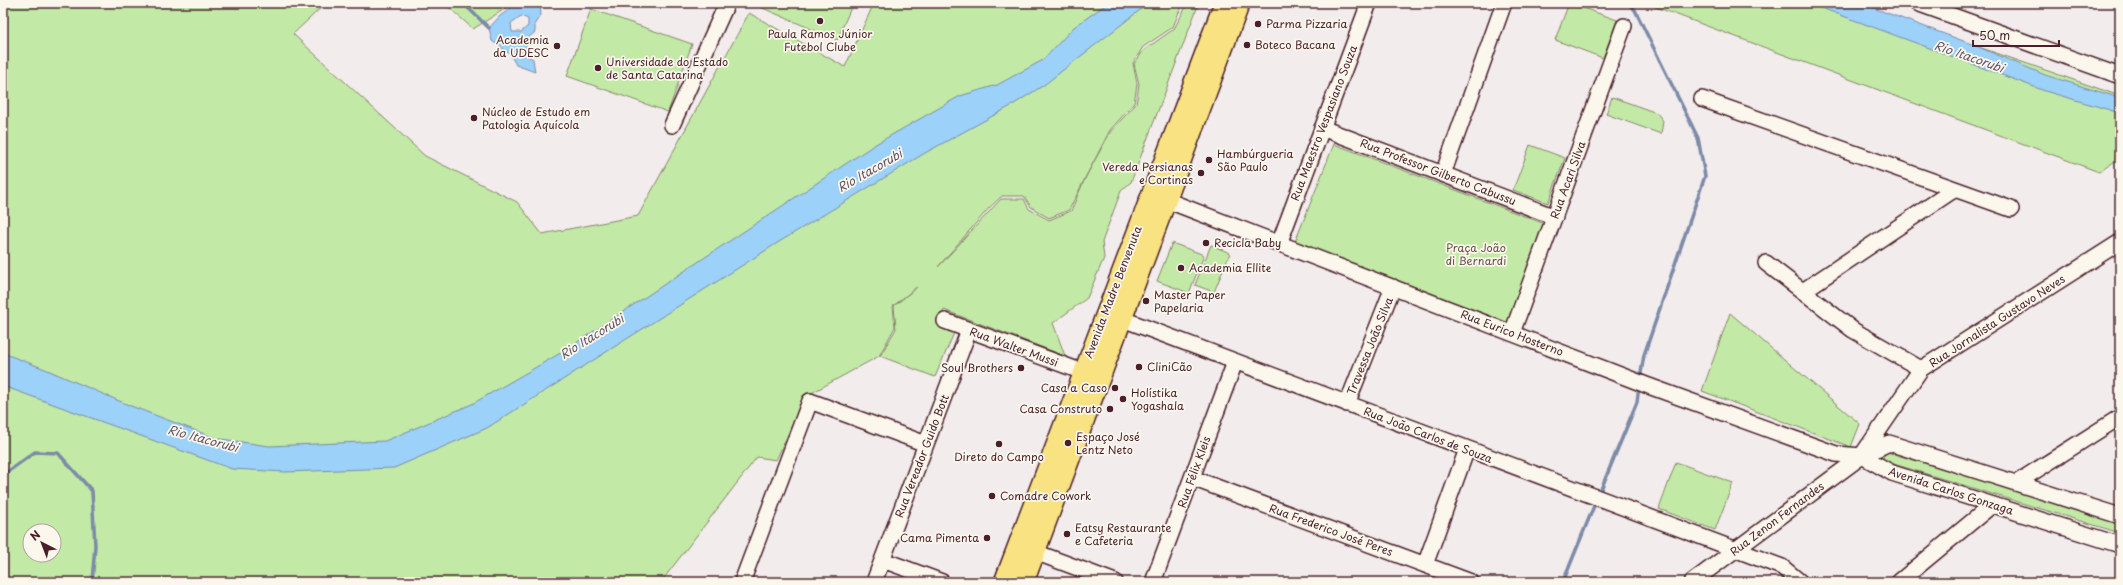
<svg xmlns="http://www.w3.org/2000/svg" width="2123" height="585" font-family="'Playpen Sans',sans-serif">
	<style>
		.green { fill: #c2eaa6; stroke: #868468; fill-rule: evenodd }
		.water { fill: #9cd1fa; stroke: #7b8aa7; fill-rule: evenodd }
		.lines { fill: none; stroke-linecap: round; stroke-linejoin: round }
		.stream { stroke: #7b8aa7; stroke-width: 3.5 }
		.minor-casing { stroke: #4a1f2b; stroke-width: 18 }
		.major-casing { stroke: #4a1f2b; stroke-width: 22 }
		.minor { stroke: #fbf7ec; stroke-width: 15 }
		.major { stroke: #f8e281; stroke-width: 19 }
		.poi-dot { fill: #4a1f2b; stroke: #fbf7ec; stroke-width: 1.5 }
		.labels { text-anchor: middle; stroke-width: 3.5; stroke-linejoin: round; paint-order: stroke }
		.poi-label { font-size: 11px; fill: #4a1f2b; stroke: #fbf7ec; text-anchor: start }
		.street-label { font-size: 11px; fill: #4a1f2b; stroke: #fbf7ec }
		.park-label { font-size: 11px; fill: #68524a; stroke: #fbf7ec }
		.water-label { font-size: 12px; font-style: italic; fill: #635469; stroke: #fbf7ec }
	</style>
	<rect width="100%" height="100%" fill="#f2ecec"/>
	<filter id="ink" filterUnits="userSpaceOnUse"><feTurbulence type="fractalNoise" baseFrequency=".025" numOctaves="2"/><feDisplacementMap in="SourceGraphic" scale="8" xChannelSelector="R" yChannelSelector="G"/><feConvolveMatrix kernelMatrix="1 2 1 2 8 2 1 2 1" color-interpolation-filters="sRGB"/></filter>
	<g filter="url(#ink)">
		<path class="green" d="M 3,3 L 326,3 L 293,34 L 425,156 L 517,202 L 542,234 L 638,216 L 749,13 L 845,67 L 874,3 L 1185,3 L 1179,12 L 1173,27 L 1143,47 L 1133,63 L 1137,84 L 1134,103 L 1110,130 L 1069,210 L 1049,218 L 1031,207 L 1024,196 L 1002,196 L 989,208 L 938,267 L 1001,199 L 1024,199 L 1029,209 L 1049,220 L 1071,211 L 1086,176 L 1111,131 L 1136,104 L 1139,84 L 1134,64 L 1144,50 L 1174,29 L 1188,3 L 1199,3 L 1131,182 L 1121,191 L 1102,242 L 1104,258 L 1087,298 L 1053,323 L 1065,356 L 944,310 L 938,325 L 954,333 L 935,377 L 880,356 L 896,329 L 894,306 L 917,287 L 893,306 L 895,327 L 879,356 L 806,396 L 776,460 L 757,457 L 661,582 L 3,582 ZM 30,531 L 54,531 L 54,555 L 30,555 Z
			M 444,3 L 514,3 L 473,29 Z
			M 751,3 L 853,3 L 837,40 Z
			M 1569,3 L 1617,20 L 1603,58 L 1555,40 Z
			M 1645,3 L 1852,3 L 2120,96 L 2120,158 L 2099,172 Z
			M 591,9 L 692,44 L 668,112 L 567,76 Z
			M 1612,97 L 1657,113 L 1663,121 L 1661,134 L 1606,114 Z
			M 1334,144 L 1545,224 L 1508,324 L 1295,242 Z
			M 1530,145 L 1565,158 L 1548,203 L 1513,190 Z
			M 1172,243 L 1204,255 L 1189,293 L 1157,281 Z
			M 1211,245 L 1230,253 L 1214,292 L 1195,285 Z
			M 1730,313 L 1860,424 L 1851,447 L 1702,391 Z
			M 1887,452 L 2120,522 L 2120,533 L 1884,461 L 1883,457 Z
			M 1676,462 L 1733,483 L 1715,530 L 1659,509 Z"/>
		<path class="water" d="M 518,3 L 540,4 L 541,15 L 535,23 L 535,32 L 527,39 L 525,54 L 533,59 L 535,72 L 516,65 L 510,54 L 492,41 L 489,28 L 500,16 ZM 521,16 L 528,19 L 528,26 L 521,32 L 512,32 L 511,23 Z
			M 1108,3 L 1149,3 L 1044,85 L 1011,106 L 925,153 L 779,242 L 487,428 L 394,468 L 285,472 L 232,469 L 3,386 L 3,353 L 45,369 L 131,406 L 215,438 L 269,446 L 385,441 L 472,404 L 564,351 L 874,145 L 960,96 L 997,85 L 1043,60 L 1074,27 Z
			M 1808,3 L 1860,3 L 1969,43 L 2045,75 L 2120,98 L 2120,113 L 2045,91 Z"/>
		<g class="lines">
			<path class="stream" d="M 463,3 L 489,28
				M 1628,3 L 1635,10 L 1698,138 L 1705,176 L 1644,355 L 1640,379
				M 3,475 L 35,452 L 58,453 L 92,491 L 95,546 L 92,582
				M 1599,494 L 1637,402 L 1639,386
				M 1563,582 L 1596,501"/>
			<defs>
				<path id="minor" d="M 1917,3 L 2120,76
					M 1702,99 L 2011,209
					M 672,125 L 727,3
					M 1322,128 L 1555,217
					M 1443,174 L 1504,3
					M 1166,200 L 1646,385 L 1836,454 L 1862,456 L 1892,473 L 2120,545
					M 1279,244 L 1369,3
					M 1766,263 L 1853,330 L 1921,369
					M 1803,291 L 1955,189
					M 1112,315 L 1782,567 L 1800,582
					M 945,321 L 1083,372
					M 1512,333 L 1624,26
					M 1347,404 L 1393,287
					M 1862,455 L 1921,369 L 2120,242
					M 1192,478 L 1471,582
					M 2016,483 L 2120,417
					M 1035,552 L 1115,582
					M 883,560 L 942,582
					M 1425,565 L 1467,449
					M 742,582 L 810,401 L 926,444
					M 874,582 L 969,330
					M 1153,582 L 1235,362
					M 1692,582 L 1862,456 L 1889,443 L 2120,516
					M 1899,582 L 1992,505"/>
				<path id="major" d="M 1004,582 L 1224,3
					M 1024,582 L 1240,3"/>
			</defs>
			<use href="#minor" class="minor-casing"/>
			<use href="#major" class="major-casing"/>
			<use href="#minor" class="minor"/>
			<use href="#major" class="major"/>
		</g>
	</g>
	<g class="poi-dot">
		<circle cx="820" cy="21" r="4"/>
		<circle cx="1258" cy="24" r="4"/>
		<circle cx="1247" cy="45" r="4"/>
		<circle cx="557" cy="46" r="4"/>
		<circle cx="598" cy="68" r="4"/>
		<circle cx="474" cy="118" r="4"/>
		<circle cx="1209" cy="160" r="4"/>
		<circle cx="1201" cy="173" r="4"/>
		<circle cx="1206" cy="243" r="4"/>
		<circle cx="1181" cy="268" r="4"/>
		<circle cx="1146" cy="301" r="4"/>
		<circle cx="1139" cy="367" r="4"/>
		<circle cx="1021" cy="368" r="4"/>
		<circle cx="1115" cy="388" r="4"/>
		<circle cx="1123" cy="399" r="4"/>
		<circle cx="1110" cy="409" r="4"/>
		<circle cx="1068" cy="443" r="4"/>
		<circle cx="999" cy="444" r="4"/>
		<circle cx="992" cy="496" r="4"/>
		<circle cx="1067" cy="534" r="4"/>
		<circle cx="987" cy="538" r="4"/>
	</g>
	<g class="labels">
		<g class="poi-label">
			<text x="1266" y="28">Parma Pizzaria</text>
			<text x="820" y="38" text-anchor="middle">Paula Ramos Júnior<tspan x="820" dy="13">Futebol Clube</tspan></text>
			<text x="549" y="44" text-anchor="end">Academia<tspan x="549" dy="13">da UDESC</tspan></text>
			<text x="1255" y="49">Boteco Bacana</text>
			<text x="606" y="66">Universidade do Estado<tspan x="606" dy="13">de Santa Catarina</tspan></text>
			<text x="482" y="116">Núcleo de Estudo em<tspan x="482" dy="13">Patologia Aquícola</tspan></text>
			<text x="1217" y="158">Hambúrgueria<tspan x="1217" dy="13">São Paulo</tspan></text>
			<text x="1193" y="171" text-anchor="end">Vereda Persianas<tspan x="1193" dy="13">e Cortinas</tspan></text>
			<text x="1214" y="247">Recicla Baby</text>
			<text x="1189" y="272">Academia Ellite</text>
			<text x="1154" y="299">Master Paper<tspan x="1154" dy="13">Papelaria</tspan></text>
			<text x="1147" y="371">CliniCão</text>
			<text x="1013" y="372" text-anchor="end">Soul Brothers</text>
			<text x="1107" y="392" text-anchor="end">Casa a Caso</text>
			<text x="1131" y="397">Holístika<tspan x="1131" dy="13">Yogashala</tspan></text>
			<text x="1102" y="413" text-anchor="end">Casa Construto</text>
			<text x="1076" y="441">Espaço José<tspan x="1076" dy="13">Lentz Neto</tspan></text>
			<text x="999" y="461" text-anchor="middle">Direto do Campo</text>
			<text x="1000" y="500">Comadre Cowork</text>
			<text x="1075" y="532">Eatsy Restaurante<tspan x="1075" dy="13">e Cafeteria</tspan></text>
			<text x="979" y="542" text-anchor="end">Cama Pimenta</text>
		</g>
		<g class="street-label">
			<text transform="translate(1324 123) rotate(-69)" y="4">Rua Maestro Vespasiano Souza</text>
			<text transform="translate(1438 172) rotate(21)" y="4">Rua Professor Gilberto Cabussu</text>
			<text transform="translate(1568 180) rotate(-70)" y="4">Rua Acari Silva</text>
			<text transform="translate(1113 292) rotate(-69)" y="4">Avenida Madre Benvenuta</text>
			<text transform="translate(1997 321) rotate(-33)" y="4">Rua Jornalista Gustavo Neves</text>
			<text transform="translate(1512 333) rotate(21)" y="4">Rua Eurico Hosterno</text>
			<text transform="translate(1370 346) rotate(-68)" y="4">Travessa João Silva</text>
			<text transform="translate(1014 347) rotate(20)" y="4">Rua Walter Mussi</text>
			<text transform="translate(1428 435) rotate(21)" y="4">Rua João Carlos de Souza</text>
			<text transform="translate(922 456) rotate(-69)" y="4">Rua Vereador Guido Bott</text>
			<text transform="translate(1194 472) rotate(-70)" y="4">Rua Félix Kleis</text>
			<text transform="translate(1951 491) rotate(18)" y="4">Avenida Carlos Gonzaga</text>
			<text transform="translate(1777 519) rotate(-37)" y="4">Rua Zenon Fernandes</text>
			<text transform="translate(1331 530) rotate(20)" y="4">Rua Frederico José Peres</text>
		</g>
		<g class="park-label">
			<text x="1476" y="252">Praça João<tspan x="1476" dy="13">di Bernardi</tspan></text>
		</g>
		<g class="water-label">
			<text transform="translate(1969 57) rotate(19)" y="4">Rio Itacorubi</text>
			<text transform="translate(870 171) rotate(-30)" y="4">Rio Itacorubi</text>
			<text transform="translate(592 337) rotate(-32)" y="4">Rio Itacorubi</text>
			<text transform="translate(203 439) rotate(15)" y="4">Rio Itacorubi</text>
		</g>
	</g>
	<rect width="2123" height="585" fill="none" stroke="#fbf7ec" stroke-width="16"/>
	<rect x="8" y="8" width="2107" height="569" fill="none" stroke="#4a1f2b" stroke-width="1.5" filter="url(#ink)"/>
	<g transform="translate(42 543) rotate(318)"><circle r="19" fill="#fbf7ec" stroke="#b4a19f"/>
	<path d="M0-3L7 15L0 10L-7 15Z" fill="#4a1f2b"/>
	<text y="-6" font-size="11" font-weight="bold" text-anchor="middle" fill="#4a1f2b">N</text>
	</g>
	<path d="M1973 40v6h86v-6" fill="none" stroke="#4a1f2b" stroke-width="2"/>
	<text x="1979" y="40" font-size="12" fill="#4a1f2b" stroke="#fbf7ec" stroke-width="3" paint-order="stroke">50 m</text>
</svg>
